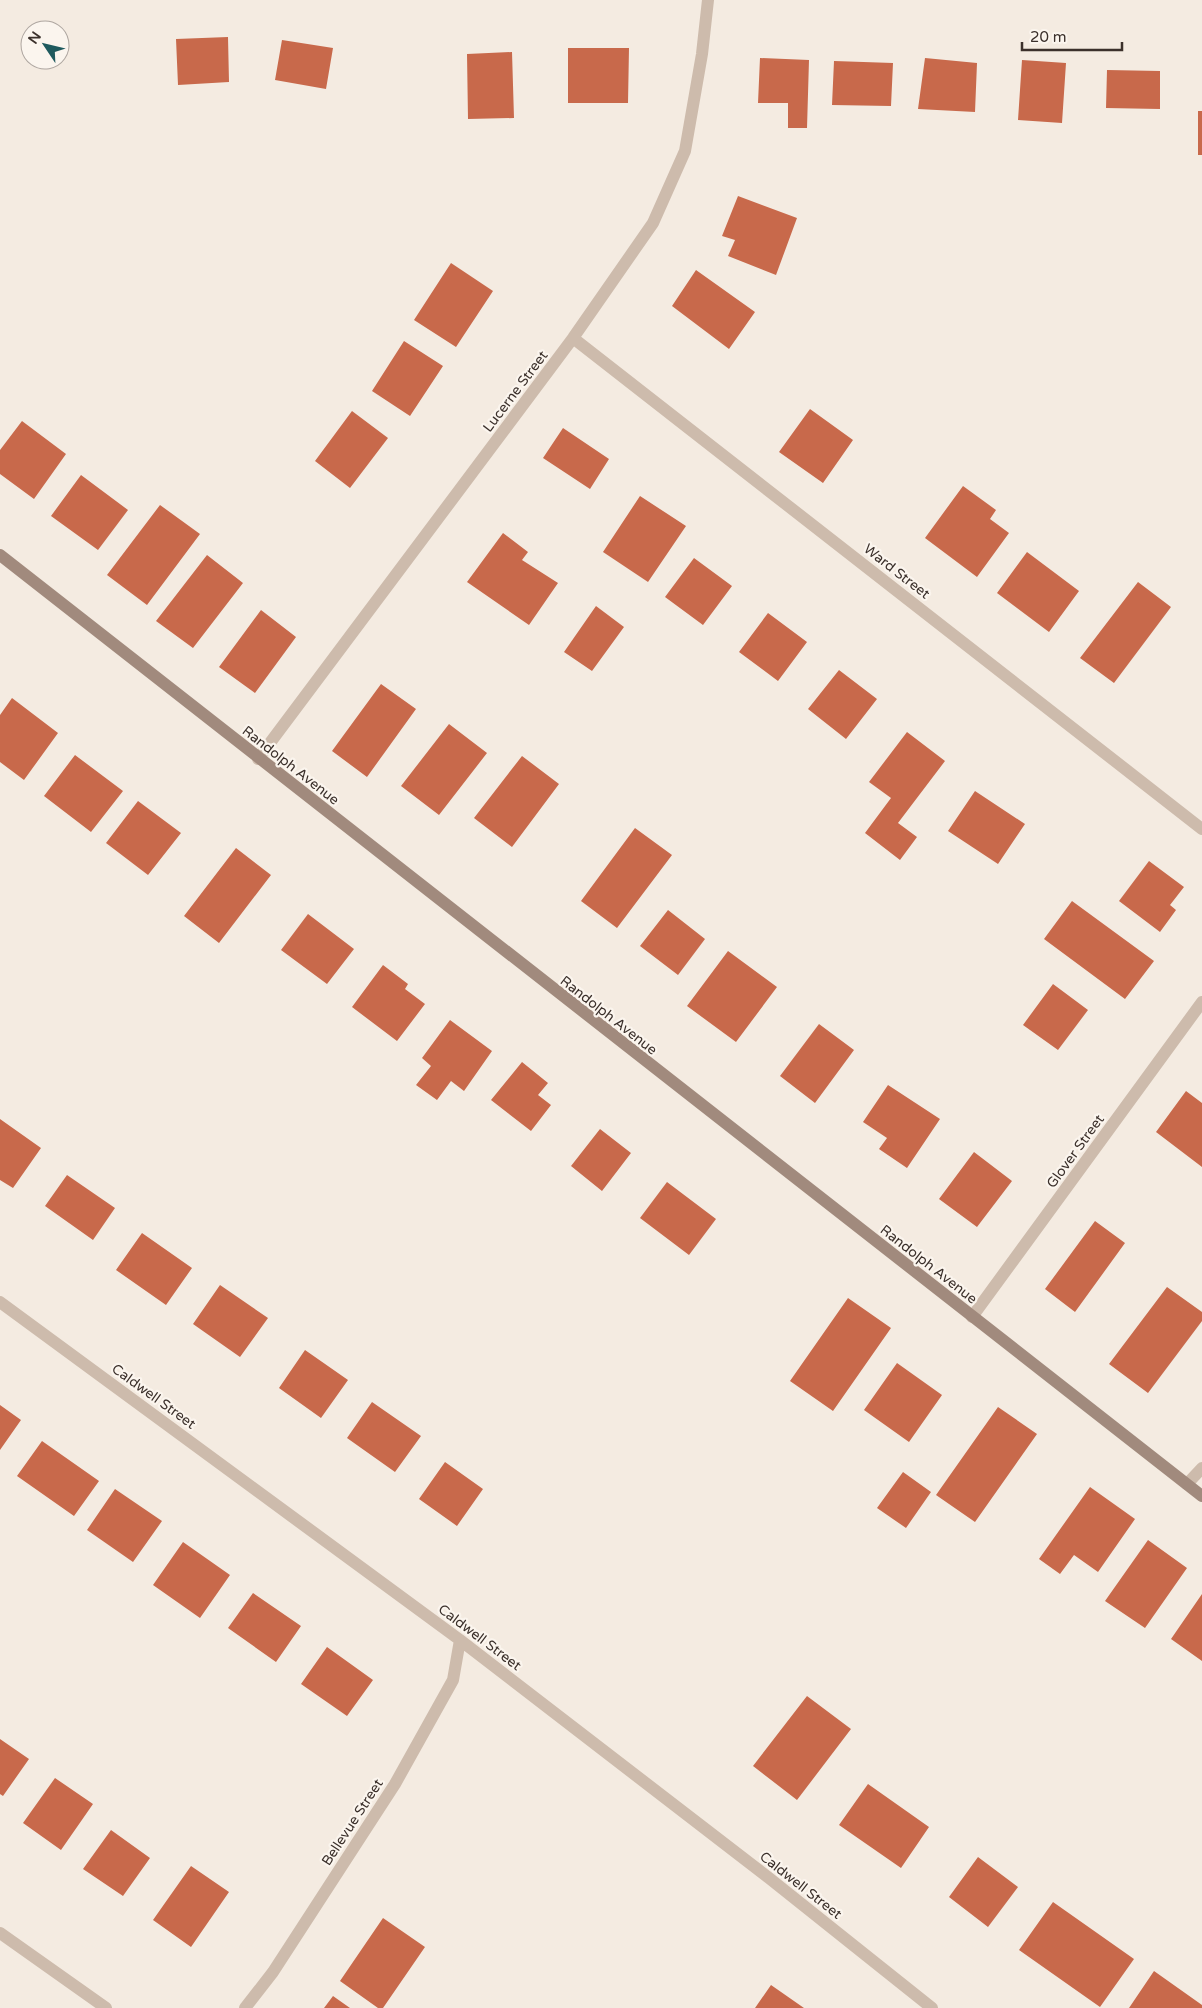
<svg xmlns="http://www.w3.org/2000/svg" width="1202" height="2008" font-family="'Varela Round',sans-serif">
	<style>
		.building { fill: #c8694b }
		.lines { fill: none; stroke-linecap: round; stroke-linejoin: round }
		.lane { stroke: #cdbbac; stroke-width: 12 }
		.street { stroke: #cdbbac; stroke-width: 12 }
		.secondary { stroke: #a18a7d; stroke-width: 12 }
		.labels { text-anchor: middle; stroke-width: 4.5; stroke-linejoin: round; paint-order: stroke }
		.street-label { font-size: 14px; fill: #3b302b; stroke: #fbf5ee }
	</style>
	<rect width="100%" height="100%" fill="#f4ebe1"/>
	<path class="building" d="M 228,37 L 229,82 L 178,85 L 176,39 Z
		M 282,40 L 333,48 L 326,89 L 275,80 Z
		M 568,48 L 629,48 L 628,103 L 568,103 Z
		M 512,52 L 514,118 L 468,119 L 467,54 Z
		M 760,58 L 809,60 L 807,128 L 788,128 L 788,103 L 758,103 Z
		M 925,58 L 977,63 L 975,112 L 918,109 Z
		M 1022,60 L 1066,63 L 1062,123 L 1018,120 Z
		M 834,61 L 893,63 L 891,106 L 832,105 Z
		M 1107,70 L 1160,71 L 1160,109 L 1106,108 Z
		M 1198,111 L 1202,111 L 1202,155 L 1198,155 Z
		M 738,196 L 797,218 L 776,275 L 728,256 L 735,240 L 722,236 Z
		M 451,263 L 493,291 L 456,347 L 414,320 Z
		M 696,270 L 755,312 L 729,349 L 672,306 Z
		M 404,341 L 443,366 L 410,416 L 372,391 Z
		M 810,409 L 853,440 L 823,483 L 779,452 Z
		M 352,411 L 388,438 L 350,488 L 315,461 Z
		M 22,421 L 66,454 L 34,499 L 0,474 L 0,450 Z
		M 563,428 L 609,459 L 590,489 L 543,458 Z
		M 81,475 L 128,510 L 98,550 L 51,516 Z
		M 963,486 L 996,510 L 990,519 L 1009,533 L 977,577 L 925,538 Z
		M 640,496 L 686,526 L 648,582 L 603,552 Z
		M 160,505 L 200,534 L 147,605 L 107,575 Z
		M 503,533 L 528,552 L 522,560 L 558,583 L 529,625 L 467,582 Z
		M 1027,552 L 1079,591 L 1049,632 L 997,593 Z
		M 207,555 L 243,583 L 193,648 L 156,621 Z
		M 694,558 L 732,586 L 703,625 L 665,597 Z
		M 1138,582 L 1171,607 L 1114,683 L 1080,658 Z
		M 596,606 L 624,627 L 592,671 L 564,652 Z
		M 261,610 L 296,637 L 255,693 L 219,667 Z
		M 768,613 L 807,642 L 778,681 L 739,652 Z
		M 839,670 L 877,699 L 846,739 L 808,709 Z
		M 381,684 L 416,709 L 367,777 L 332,751 Z
		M 12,698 L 58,733 L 24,780 L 0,762 L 0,715 Z
		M 449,724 L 487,753 L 439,815 L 401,786 Z
		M 907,732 L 945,761 L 898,823 L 917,837 L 900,860 L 865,833 L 891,798 L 869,782 Z
		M 75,755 L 123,791 L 91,832 L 44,796 Z
		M 522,756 L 559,784 L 512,847 L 474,818 Z
		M 975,791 L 1025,824 L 998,864 L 948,831 Z
		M 138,801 L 181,833 L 148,875 L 106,843 Z
		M 635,828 L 672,855 L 617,928 L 581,901 Z
		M 236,848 L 271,875 L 219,943 L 184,916 Z
		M 1149,861 L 1184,887 L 1170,905 L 1176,910 L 1160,932 L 1119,901 Z
		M 1072,901 L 1154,961 L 1125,999 L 1044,939 Z
		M 668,910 L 705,939 L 678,975 L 640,946 Z
		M 308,914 L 354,949 L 327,984 L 281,950 Z
		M 728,951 L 777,987 L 736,1042 L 687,1006 Z
		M 383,965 L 408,984 L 405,989 L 425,1004 L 397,1041 L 352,1007 Z
		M 1053,984 L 1088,1010 L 1058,1050 L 1023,1025 Z
		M 450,1020 L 492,1051 L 464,1091 L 451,1081 L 437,1100 L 416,1085 L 431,1066 L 422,1058 Z
		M 819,1024 L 854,1050 L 815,1103 L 780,1076 Z
		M 522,1062 L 548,1083 L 538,1095 L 551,1105 L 531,1131 L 491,1100 Z
		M 888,1085 L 940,1119 L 907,1168 L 879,1149 L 887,1138 L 863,1122 Z
		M 1186,1091 L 1202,1103 L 1202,1167 L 1156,1132 Z
		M 0,1119 L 41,1148 L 13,1188 L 0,1180 Z
		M 600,1129 L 631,1153 L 602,1191 L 571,1166 Z
		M 974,1152 L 1012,1181 L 977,1227 L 939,1199 Z
		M 67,1175 L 115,1208 L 93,1240 L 45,1206 Z
		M 667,1182 L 716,1219 L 689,1255 L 640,1218 Z
		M 1095,1221 L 1125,1243 L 1075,1312 L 1045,1289 Z
		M 142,1233 L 192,1268 L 166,1305 L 116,1270 Z
		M 220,1285 L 268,1318 L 240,1357 L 193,1324 Z
		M 1167,1287 L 1202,1312 L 1202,1321 L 1148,1393 L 1109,1364 Z
		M 848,1298 L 891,1328 L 833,1411 L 790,1381 Z
		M 305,1350 L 348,1380 L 321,1418 L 279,1388 Z
		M 897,1363 L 942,1395 L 909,1442 L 864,1410 Z
		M 372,1402 L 421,1436 L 395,1472 L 347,1438 Z
		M 0,1405 L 21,1420 L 0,1450 Z
		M 998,1407 L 1037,1434 L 975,1522 L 936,1495 Z
		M 42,1441 L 99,1481 L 74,1516 L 17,1476 Z
		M 445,1462 L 483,1489 L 457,1526 L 419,1499 Z
		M 903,1472 L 931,1492 L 906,1528 L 877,1508 Z
		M 1090,1487 L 1135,1519 L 1098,1572 L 1074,1555 L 1060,1574 L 1039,1559 Z
		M 115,1489 L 162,1521 L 133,1562 L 87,1530 Z
		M 1148,1540 L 1187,1568 L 1145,1628 L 1105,1601 Z
		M 183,1542 L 230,1575 L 200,1618 L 153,1585 Z
		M 253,1593 L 301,1626 L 276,1662 L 228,1628 Z
		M 1202,1594 L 1202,1661 L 1171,1639 Z
		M 327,1647 L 373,1680 L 347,1716 L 301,1684 Z
		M 807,1696 L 851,1729 L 797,1800 L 753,1766 Z
		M 0,1739 L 29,1759 L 3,1796 L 0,1794 Z
		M 55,1778 L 93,1804 L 61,1850 L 23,1823 Z
		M 868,1784 L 929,1827 L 901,1868 L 839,1825 Z
		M 111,1830 L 150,1858 L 123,1896 L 83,1869 Z
		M 978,1857 L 1018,1887 L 988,1927 L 949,1897 Z
		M 191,1866 L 229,1892 L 191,1947 L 153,1920 Z
		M 1053,1902 L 1134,1959 L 1100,2007 L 1019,1950 Z
		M 383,1918 L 425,1947 L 383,2008 L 378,2008 L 340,1981 Z
		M 1154,1971 L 1202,2005 L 1202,2008 L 1129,2008 Z
		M 771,1985 L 804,2008 L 755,2008 Z
		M 333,1996 L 350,2008 L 324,2008 Z"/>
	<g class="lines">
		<path class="lane" d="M 1187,1484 L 1202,1468"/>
		<path class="street" d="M 573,338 L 1202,829
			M 258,759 L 573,338 L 653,223 L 685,151 L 702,54 L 708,0
			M 0,1302 L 460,1640 L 769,1878 L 932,2008
			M 972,1317 L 1202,1002
			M 0,1933 L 106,2008
			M 245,2008 L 273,1972 L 395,1784 L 453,1680 L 460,1640"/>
		<path class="secondary" d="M 0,555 L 1202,1496"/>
	</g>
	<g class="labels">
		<g class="street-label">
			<text transform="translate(515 391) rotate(-53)" y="5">Lucerne Street</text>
			<text transform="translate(897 571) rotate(38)" y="5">Ward Street</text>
			<text transform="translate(291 765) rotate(38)" y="5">Randolph Avenue</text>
			<text transform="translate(609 1015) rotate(38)" y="5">Randolph Avenue</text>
			<text transform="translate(1075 1151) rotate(-54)" y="5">Glover Street</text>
			<text transform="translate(929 1264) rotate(38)" y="5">Randolph Avenue</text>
			<text transform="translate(154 1396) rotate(36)" y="5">Caldwell Street</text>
			<text transform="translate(480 1637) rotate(37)" y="5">Caldwell Street</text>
			<text transform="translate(352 1822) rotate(-57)" y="5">Bellevue Street</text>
			<text transform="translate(801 1885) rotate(38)" y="5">Caldwell Street</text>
		</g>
	</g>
	<g transform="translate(45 45) rotate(305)"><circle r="24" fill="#fbf5ee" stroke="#aea6a0"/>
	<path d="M0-4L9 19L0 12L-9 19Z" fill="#1f5a5e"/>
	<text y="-8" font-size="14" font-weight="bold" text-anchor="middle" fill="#3b302b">N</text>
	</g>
	<path d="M1022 42v8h100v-8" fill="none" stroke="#3b302b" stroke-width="2.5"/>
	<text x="1030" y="42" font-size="15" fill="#3b302b" stroke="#fbf5ee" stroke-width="4" paint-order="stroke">20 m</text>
</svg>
